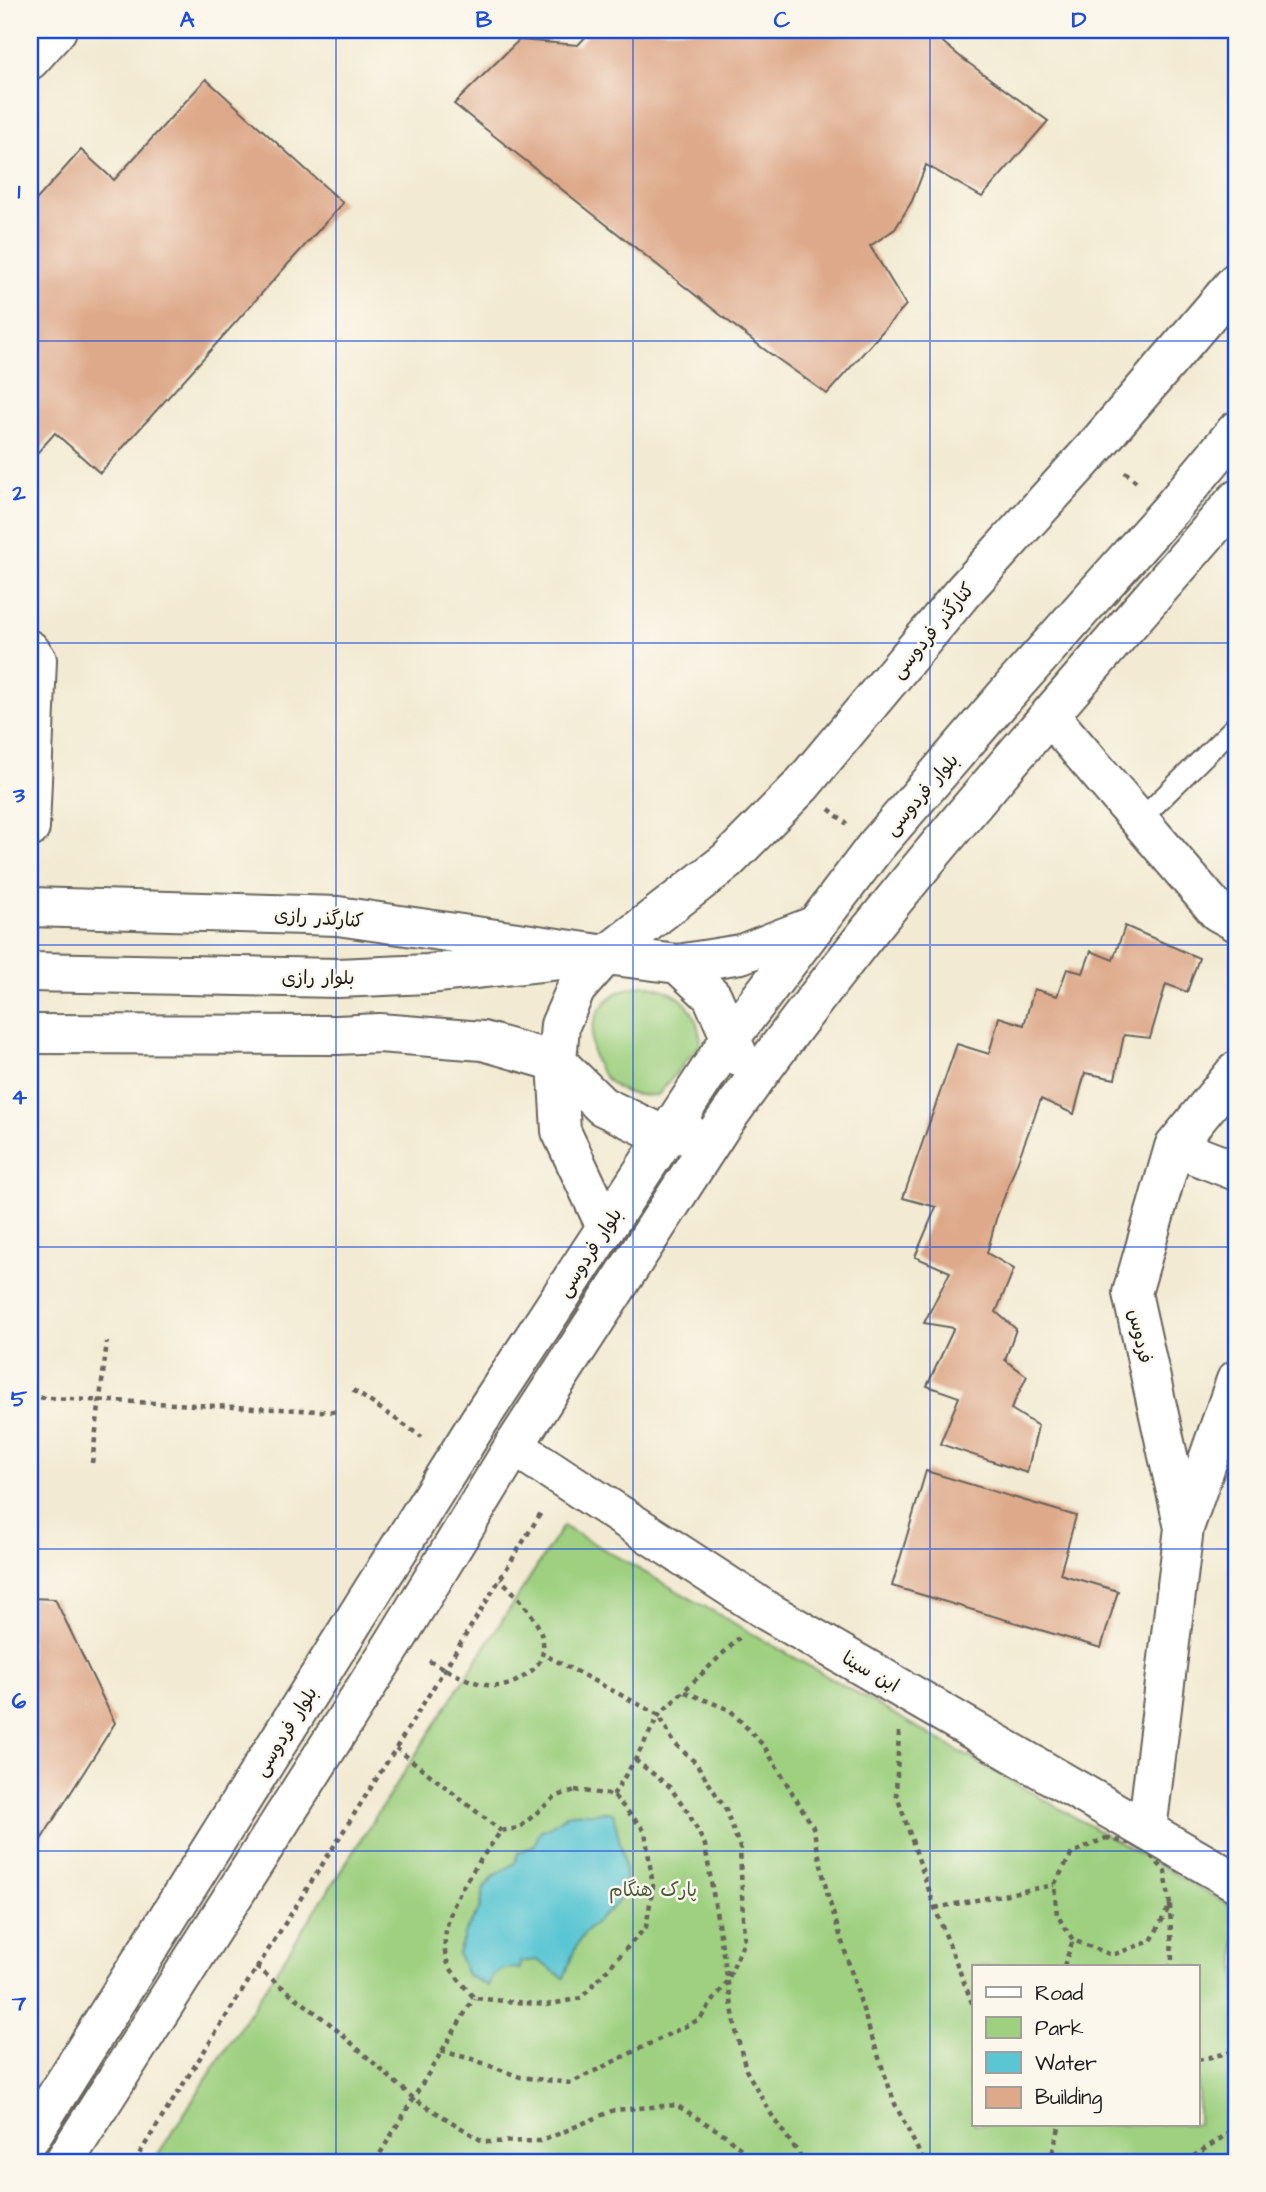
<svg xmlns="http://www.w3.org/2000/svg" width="1266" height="2192" font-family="'Architects Daughter','Playpen Sans Arabic',sans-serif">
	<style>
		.green { fill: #9ed080; stroke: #5d764e; stroke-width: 2; fill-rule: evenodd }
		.water { fill: #5ac6d3; stroke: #3b7178; stroke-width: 2 }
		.building { fill: #dea98a }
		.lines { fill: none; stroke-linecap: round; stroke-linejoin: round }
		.lane-casing { stroke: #67645c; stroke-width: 23 }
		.street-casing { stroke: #67645c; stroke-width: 42 }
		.secondary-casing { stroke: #67645c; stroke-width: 42 }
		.primary-casing { stroke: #67645c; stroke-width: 42 }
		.path { stroke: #67645c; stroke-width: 4.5; stroke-dasharray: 5 5; stroke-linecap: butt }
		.lane { stroke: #fff; stroke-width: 19 }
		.street { stroke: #fff; stroke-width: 38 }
		.secondary { stroke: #fff; stroke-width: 38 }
		.primary { stroke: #fff; stroke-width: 38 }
		.grid { fill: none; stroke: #1d4ed8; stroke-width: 2; stroke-opacity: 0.55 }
		.labels { text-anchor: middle; stroke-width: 5; stroke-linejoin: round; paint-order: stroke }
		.street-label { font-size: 19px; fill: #1c1c1c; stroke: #fbf7ec }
		.park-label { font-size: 19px; fill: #4a5b3f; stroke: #fbf7ec }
		.neatline { fill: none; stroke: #1d4ed8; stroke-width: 2.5 }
		.grid-label { font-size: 23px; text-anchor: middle; font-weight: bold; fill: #1d4ed8 }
	</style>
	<rect width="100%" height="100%" fill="#fbf7ec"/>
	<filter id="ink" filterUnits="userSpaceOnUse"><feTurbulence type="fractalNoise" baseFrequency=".0143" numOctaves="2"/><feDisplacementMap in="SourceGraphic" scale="14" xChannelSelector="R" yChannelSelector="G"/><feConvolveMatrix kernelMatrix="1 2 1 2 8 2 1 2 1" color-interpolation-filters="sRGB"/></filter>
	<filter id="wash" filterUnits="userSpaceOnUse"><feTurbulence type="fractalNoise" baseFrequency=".00686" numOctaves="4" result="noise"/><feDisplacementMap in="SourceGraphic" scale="28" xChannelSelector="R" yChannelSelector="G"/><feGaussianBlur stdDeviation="1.57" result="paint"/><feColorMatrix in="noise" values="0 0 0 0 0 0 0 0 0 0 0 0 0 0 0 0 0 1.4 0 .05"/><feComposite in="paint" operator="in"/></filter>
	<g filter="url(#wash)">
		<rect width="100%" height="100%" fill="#f2ead2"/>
		<path class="green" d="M 645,985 C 681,991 697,1007 701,1043 L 658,1095 C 646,1096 632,1096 621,1090 C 587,1072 581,1024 610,998 C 620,989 633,987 645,985 Z
			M 563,1526 L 1236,1909 L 1236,2162 L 153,2162 ZM 974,1966 L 1198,1966 L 1198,2124 L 974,2124 Z"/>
		<path class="water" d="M 602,1811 L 613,1813 C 617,1834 624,1851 625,1872 C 627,1911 599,1912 581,1938 C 573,1949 569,1966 564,1978 L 537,1960 L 520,1962 L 520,1969 C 505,1966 493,1971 488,1986 L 467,1975 L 458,1954 L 465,1932 L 480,1909 L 484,1888 L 495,1875 L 515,1863 L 518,1853 L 534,1846 L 541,1830 C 554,1828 560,1816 572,1813 C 582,1811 592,1816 602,1811 Z"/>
		<g id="blocks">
			<path class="building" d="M 592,30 L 928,30 L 963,59 L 1048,121 L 982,197 L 926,165 L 912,201 L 895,229 L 870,246 L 906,305 L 827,394 L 761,347 L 454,104 L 519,40 L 578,45 Z
				M 206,79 L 343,203 L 100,473 L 55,433 L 30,461 L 30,207 L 81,150 L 114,180 Z
				M 1125,926 L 1199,958 L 1187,992 L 1166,984 L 1150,1038 L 1124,1035 L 1115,1079 L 1085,1073 L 1074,1114 L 1041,1099 L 996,1219 L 987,1253 L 1014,1269 L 996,1312 L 1016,1329 L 1005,1360 L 1027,1376 L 1011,1409 L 1038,1426 L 1027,1473 L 940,1444 L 959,1397 L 927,1386 L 954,1328 L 924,1323 L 950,1272 L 915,1257 L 936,1207 L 903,1198 L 957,1044 L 989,1054 L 999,1017 L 1024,1025 L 1034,989 L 1057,996 L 1067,969 L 1083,973 L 1091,951 L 1113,960 Z
				M 926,1471 L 1076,1516 L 1060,1574 L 1118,1591 L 1101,1648 L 892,1586 Z
				M 30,1598 L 55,1599 L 115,1723 L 30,1857 Z"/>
		</g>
	</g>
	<g filter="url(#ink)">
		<use href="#blocks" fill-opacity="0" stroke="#67645c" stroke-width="2"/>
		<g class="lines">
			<defs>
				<path id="lane" d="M 1140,820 L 1236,725"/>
				<path id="street" d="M 30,60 L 57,30
					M 30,650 L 37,660 L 30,828
					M 1050,716 L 1218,912 L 1236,922
					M 1174,1147 L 1236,1171
					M 1184,1528 L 1132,1293 L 1174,1147 L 1236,1071
					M 1147,1830 L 1184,1528 L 1236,1380"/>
				<path id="secondary" d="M 30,907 L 338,916 L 606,955 L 727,861 L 801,786 L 962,593 L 1095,447 L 1236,282
					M 514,1446 L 767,1611 L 1236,1882"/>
				<path id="primary" d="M 606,955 L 576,989 L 560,1025 L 557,1062 L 561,1131 L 606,1227
					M 678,964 L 712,996 L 739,1057
					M 30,972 L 338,978 L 428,974 L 606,955 L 678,964 L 741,954 L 816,925
					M 30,1034 L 337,1035 L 379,1033 L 483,1041 L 557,1062 L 602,1106 L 665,1136 L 689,1133
					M 30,2138 L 479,1421 L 731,1037 L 875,847 L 1018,681 L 1170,510 L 1236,431
					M 64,2162 L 394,1643 L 514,1446 L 720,1128 C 876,907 1059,705 1236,500"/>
			</defs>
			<use href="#lane" class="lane-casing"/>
			<use href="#street" class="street-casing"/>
			<use href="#secondary" class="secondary-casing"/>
			<use href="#primary" class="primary-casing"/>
			<path class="path" d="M 1125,472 L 1140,485
				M 829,809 L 847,824
				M 353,1390 L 422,1437
				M 30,1397 L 339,1412
				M 92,1463 L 107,1342
				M 429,1661 C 450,1671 470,1684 494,1686 C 508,1687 518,1681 529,1673 C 566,1645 522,1600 500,1579
				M 685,1692 L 730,1710 L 764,1746 L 813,1827 L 827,1893 L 869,2029 L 895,2104 L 924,2162
				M 899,1732 L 896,1793 L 935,1908 L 974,2008
				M 396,1748 L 501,1831
				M 635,1760 L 669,1786 L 688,1812 L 705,1845 L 736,2031 L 746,2070 L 774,2119 L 805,2162
				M 575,1790 L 613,1795 L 645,1831 L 653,1886 L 646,1927 L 581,1998 L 547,2005 L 474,1998 C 466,1988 448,1969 446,1958 C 437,1913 477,1865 501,1831 L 519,1828 L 555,1797 Z
				M 613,1795 L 635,1760 L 659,1715 L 739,1638
				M 1106,1838 L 1142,1846 L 1165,1871 L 1170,1905 L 1151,1941 L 1112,1955 L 1073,1940 L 1057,1915 L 1054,1885 L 1072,1853 Z
				M 1170,1905 L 1172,1961 L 1170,1966
				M 935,1908 L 1054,1885
				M 1064,1966 L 1073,1940
				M 256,1967 L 329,2023 L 413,2098 L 484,2142 L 542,2141 L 614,2110 L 676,2105 L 725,2135 L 756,2162
				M 441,2051 L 472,2059 L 520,2077 L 570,2083 L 700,2019 L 727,1982 L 744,1941 L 740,1848 L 726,1810 L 696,1763 L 674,1743 L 659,1715 L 543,1654
				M 1198,2060 L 1236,2051
				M 134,2162 L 396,1748 L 542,1511
				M 375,2162 L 474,1998
				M 1050,2162 L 1060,2124
				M 1185,2162 L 1236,2128"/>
			<use href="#lane" class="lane"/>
			<use href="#street" class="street"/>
			<use href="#secondary" class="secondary"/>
			<use href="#primary" class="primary"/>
		</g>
	</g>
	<path class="grid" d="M 336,30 L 336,2162M 633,30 L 633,2162M 930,30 L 930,2162M 30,341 L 1236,341M 30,643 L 1236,643M 30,945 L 1236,945M 30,1247 L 1236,1247M 30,1549 L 1236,1549M 30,1851 L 1236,1851"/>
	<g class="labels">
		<g class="street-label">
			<text transform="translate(932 630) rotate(-50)" y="7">کنارگذر فردوسی</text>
			<text transform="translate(921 794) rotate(-49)" y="7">بلوار فردوسی</text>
			<text transform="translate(319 917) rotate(4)" y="7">کنارگذر رازی</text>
			<text x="318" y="984">بلوار رازی</text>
			<text transform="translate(589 1252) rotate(-57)" y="7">بلوار فردوسی</text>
			<text transform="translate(1141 1336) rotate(78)" y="7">فردوس</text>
			<text transform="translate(871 1671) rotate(30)" y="7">ابن سینا</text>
			<text transform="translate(285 1731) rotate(-58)" y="7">بلوار فردوسی</text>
		</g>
		<g class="park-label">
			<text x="653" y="1896">پارک هنگام</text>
		</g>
	</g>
	<rect width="1266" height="2192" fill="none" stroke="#fbf7ec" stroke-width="77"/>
	<rect x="972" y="1965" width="228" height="161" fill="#fbf7ec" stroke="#a29f99" stroke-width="2"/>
	<rect x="986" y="1987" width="35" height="10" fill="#ffffff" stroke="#a29f99" stroke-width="2"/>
	<text x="1035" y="2000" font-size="21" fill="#1c1c1c">Road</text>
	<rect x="986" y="2017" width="35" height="21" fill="#9ed080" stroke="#a29f99" stroke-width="2"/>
	<text x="1035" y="2035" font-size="21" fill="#1c1c1c">Park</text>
	<rect x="986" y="2052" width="35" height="21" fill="#5ac6d3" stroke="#a29f99" stroke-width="2"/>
	<text x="1035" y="2070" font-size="21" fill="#1c1c1c">Water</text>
	<rect x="986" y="2087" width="35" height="21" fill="#dea98a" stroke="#a29f99" stroke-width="2"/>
	<text x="1035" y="2104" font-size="21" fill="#1c1c1c">Building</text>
	<rect x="38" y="38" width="1190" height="2116" class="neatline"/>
	<g class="grid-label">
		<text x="187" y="27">A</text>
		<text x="484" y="27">B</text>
		<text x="782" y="27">C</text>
		<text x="1079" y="27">D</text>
		<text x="19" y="198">1</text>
		<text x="19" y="500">2</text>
		<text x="19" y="802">3</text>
		<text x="19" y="1104">4</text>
		<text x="19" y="1406">5</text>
		<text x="19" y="1708">6</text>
		<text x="19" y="2010">7</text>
	</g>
</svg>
